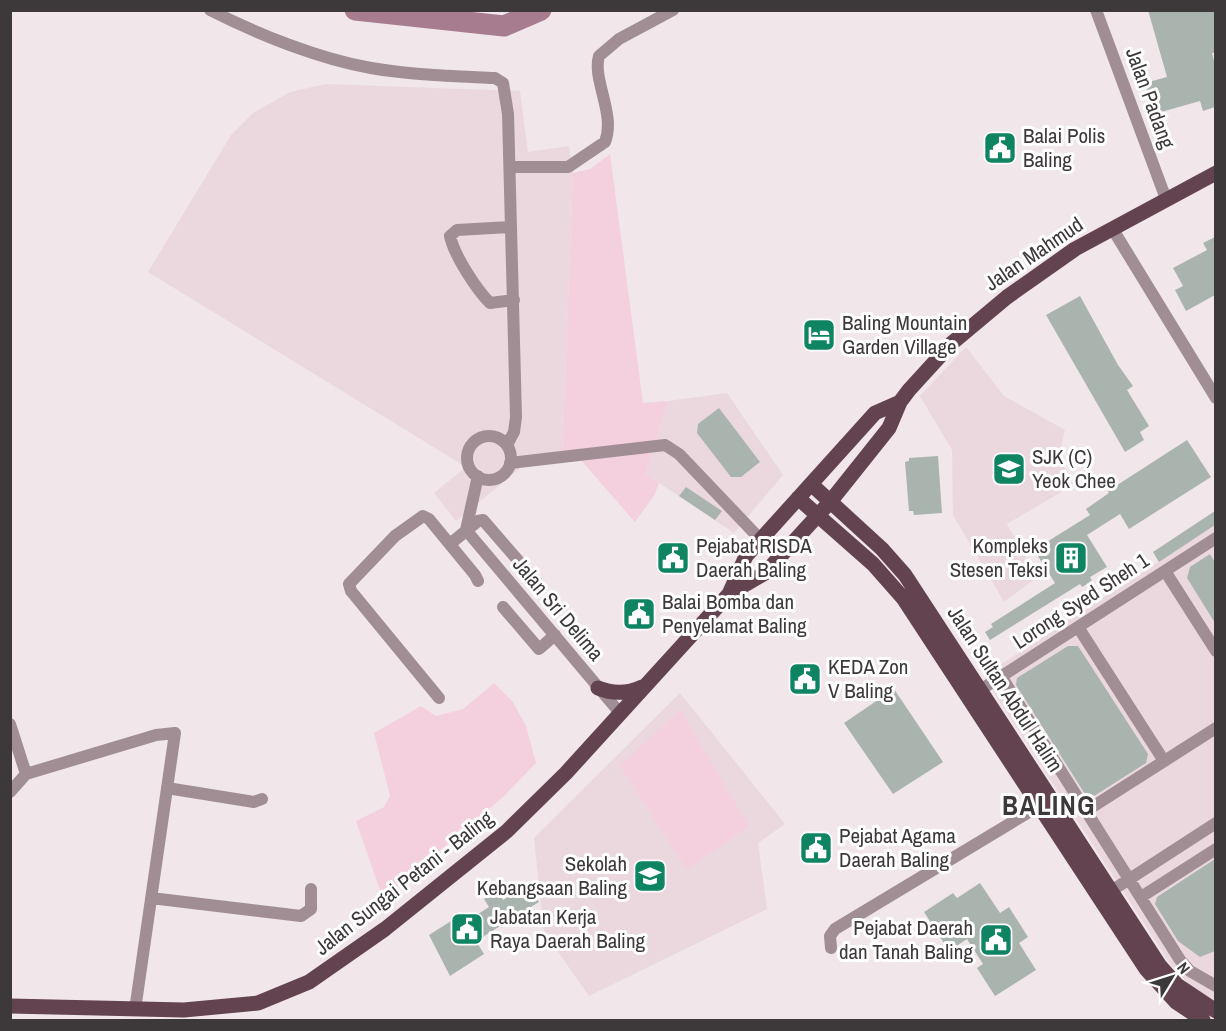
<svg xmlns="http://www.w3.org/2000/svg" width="1226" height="1031" font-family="'Archivo Narrow',sans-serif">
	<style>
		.built { fill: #ebd8df }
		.green { fill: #f4d0de }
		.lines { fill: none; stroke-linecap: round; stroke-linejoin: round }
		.river { stroke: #a77c8e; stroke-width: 21 }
		.building { fill: #a9b4af }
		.minor { stroke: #a18d94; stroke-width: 12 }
		.tertiary { stroke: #a18d94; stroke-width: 12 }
		.primary { stroke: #644350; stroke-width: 15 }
		.labels { text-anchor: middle; stroke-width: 6; stroke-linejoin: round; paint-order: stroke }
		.street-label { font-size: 21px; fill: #3d393a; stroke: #fff }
		.poi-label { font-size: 21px; fill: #3d393a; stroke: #fff; text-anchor: start }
		.district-label { font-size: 27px; font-weight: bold; letter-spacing: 1.5px; fill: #3d393a; stroke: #fff }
	</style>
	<rect width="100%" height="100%" fill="#f1e6ea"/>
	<path class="built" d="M 326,84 L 520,91 L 528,152 L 569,146 L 573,173 L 562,458 L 529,461 L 456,521 L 434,493 L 466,467 L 148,272 L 231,135 L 253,113 L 290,92 Z
		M 966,347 L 1004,396 L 1065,430 L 1061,446 L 1068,488 L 1007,524 L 1037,577 L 1004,602 L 953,515 L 952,450 L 920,396 Z
		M 727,393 L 783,475 L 734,533 L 646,474 L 668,401 Z
		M 1215,525 L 1215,1001 L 1190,985 L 1171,965 L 983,676 Z
		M 680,693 L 785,824 L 758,843 L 767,909 L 589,996 L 544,932 L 534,838 Z"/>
	<path class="green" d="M 610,154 L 643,403 L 668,401 L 646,474 L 659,483 L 654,496 L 635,522 L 579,458 L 562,458 L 573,173 L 590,169 Z
		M 494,683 L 513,702 L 526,726 L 536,763 L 503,797 L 383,899 L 356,821 L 384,807 L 390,796 L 374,733 L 421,706 L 436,716 L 463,709 Z
		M 680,709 L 749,826 L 687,870 L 620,766 Z"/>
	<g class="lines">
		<path class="river" d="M 355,10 L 504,26 L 541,10"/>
	</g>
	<path class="building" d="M 1148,10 L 1215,10 L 1215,53 L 1212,53 L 1215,65 L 1215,107 L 1203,111 L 1200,101 L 1154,114 L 1145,83 L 1167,77 Z
		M 1215,237 L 1215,295 L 1186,311 L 1175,290 L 1183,286 L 1173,268 L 1207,250 L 1203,243 Z
		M 1080,296 L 1118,365 L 1133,386 L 1127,390 L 1149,426 L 1140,432 L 1144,440 L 1125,452 L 1046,315 Z
		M 719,408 L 760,462 L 741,477 L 731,477 L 697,433 L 698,424 Z
		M 1187,440 L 1211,477 L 1129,529 L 1120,514 L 1087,535 L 1107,567 L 1090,577 L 1092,581 L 1082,587 L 1080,584 L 990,640 L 985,632 L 993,627 L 991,624 L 1055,583 L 1034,550 L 1090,515 L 1086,509 L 1109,493 L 1108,491 Z
		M 938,456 L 942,513 L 914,515 L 913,511 L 909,511 L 905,462 L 909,461 L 909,458 Z
		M 686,487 L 722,511 L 715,520 L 679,496 Z
		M 1215,511 L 1215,525 L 1159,562 L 1153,552 Z
		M 1210,554 L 1215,562 L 1215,623 L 1187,578 L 1190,567 Z
		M 1068,646 L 1078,646 L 1148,754 L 1146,763 L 1094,796 L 1085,794 L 1016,685 L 1017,678 Z
		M 894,689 L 943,762 L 893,794 L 844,723 Z
		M 1215,859 L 1215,951 L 1200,957 L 1178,941 L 1155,904 L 1157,897 Z
		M 980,883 L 1000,913 L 1009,907 L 1028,937 L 1019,943 L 1036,970 L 995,996 L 977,968 L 983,964 L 967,939 L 949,951 L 924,912 L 953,893 L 957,898 Z
		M 528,884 L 539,902 L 476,941 L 484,954 L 450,976 L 429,935 L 459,916 L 464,923 L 489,907 L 484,899 L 497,891 L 503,900 Z"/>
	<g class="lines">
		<path class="minor" d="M 210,10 C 257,34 319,59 371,68 C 411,75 454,76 495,78 L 503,83 L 508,114 L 516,417 L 514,432 L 507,445
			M 1096,10 L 1166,199
			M 510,167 L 568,167 L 605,142 C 616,114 592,80 599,56 L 619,39 L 673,10
			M 511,227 L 457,230 L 450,236 C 454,255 476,289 490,303 L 514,300
			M467 458a22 22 0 1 1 44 0a22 22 0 1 1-44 0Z
			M 510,463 L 665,445 L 679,454 L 761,540
			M 478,476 L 466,530 L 620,713
			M 450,544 L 478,521 L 483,520 L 536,581
			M 1165,571 L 1216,651
			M 503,607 L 539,649 L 555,635
			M 1078,627 L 1164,761
			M 1001,676 L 1180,960 L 1190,971 L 1216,986
			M 974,694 L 1216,538
			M 439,698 L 351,591 L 349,584 L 395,536 L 423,516 L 429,519 L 475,575 L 478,581
			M 10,724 L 26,774 L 156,735 L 175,733 L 135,1010
			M 167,788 L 254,802 L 262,799
			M 10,792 L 26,774
			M 1086,811 L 1216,728
			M 1111,891 L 1216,823
			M 1141,897 L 1216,849
			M 151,898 L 301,916 L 311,909 L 311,889
			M 831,948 L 830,936 L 835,929 L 1039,806"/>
		<path class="tertiary" d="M 1112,228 L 1216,398"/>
		<path class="primary" d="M 811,484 L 882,549 L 905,575 L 1160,966 L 1177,985 L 1216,1011
			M 798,498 L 873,564 L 903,598 L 1146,969 L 1176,1002 L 1203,1020
			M 729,594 L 746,556 L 875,413 L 900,402
			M 598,688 C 613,694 627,694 642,687
			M 10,1006 L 184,1010 L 258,1003 L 309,982 L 385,929 L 507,831 L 566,773 L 729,594 L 765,573 L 830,502 L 889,428 L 900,402 L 909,390 L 952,343 L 1007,297 L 1075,249 L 1216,173"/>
	</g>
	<defs>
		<symbol id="civic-square" viewBox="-11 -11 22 22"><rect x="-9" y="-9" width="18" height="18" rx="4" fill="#0e8463" stroke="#fff"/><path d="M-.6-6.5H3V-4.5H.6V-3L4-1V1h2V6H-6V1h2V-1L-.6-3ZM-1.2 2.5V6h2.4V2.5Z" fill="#fff"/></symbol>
		<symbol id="hotel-square" viewBox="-11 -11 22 22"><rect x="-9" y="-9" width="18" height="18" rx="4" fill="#0e8463" stroke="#fff"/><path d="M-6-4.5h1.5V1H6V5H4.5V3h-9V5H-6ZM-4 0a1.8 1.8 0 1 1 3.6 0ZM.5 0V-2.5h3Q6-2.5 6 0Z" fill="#fff"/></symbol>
		<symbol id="school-square" viewBox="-11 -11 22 22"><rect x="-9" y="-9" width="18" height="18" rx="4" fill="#0e8463" stroke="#fff"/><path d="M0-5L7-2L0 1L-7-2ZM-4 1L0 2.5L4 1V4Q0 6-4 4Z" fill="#fff"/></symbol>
		<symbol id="building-square" viewBox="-11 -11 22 22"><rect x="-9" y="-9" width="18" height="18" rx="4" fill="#0e8463" stroke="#fff"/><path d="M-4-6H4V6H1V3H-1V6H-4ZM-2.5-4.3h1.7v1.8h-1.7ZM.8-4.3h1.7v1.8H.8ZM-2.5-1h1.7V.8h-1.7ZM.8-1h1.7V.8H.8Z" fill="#fff"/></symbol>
	</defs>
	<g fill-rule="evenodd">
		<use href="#civic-square" x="981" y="129" width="38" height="38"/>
		<use href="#hotel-square" x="800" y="316" width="38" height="38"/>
		<use href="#school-square" x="990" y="450" width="38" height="38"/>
		<use href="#civic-square" x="654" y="539" width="38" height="38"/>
		<use href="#building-square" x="1052" y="539" width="38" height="38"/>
		<use href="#civic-square" x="620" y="595" width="38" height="38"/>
		<use href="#civic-square" x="786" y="660" width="38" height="38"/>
		<use href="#civic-square" x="797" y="829" width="38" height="38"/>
		<use href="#school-square" x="631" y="857" width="38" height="38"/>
		<use href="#civic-square" x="448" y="910" width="38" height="38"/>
		<use href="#civic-square" x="977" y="921" width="38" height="38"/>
	</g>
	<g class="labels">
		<g class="street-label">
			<text transform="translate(1150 98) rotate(70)" y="7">Jalan Padang</text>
			<text transform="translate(1034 254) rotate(-34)" y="7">Jalan Mahmud</text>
			<text transform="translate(1081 601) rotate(-33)" y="7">Lorong Syed Sheh 1</text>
			<text transform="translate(558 609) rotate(50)" y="7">Jalan Sri Delima</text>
			<text transform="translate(1005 689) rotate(57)" y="7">Jalan Sultan Abdul Halim</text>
			<text transform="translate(404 883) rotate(-38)" y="7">Jalan Sungai Petani - Baling</text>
		</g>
		<g class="poi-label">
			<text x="1023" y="143">Balai Polis<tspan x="1023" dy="24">Baling</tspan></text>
			<text x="842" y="330">Baling Mountain<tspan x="842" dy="24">Garden Village</tspan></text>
			<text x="1032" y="464">SJK (C)<tspan x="1032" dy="24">Yeok Chee</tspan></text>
			<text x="696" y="553">Pejabat RISDA<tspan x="696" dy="24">Daerah Baling</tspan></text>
			<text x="1048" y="553" text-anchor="end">Kompleks<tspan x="1048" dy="24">Stesen Teksi</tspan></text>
			<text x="662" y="609">Balai Bomba dan<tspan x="662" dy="24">Penyelamat Baling</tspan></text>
			<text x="828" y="674">KEDA Zon<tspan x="828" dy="24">V Baling</tspan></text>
			<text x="839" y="843">Pejabat Agama<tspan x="839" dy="24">Daerah Baling</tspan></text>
			<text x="627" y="871" text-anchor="end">Sekolah<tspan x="627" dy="24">Kebangsaan Baling</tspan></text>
			<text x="490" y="924">Jabatan Kerja<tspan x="490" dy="24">Raya Daerah Baling</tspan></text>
			<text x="973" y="935" text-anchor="end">Pejabat Daerah<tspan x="973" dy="24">dan Tanah Baling</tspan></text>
		</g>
		<g class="district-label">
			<text x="1049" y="815">BALING</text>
		</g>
	</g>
	<rect width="1226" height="1031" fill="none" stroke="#3d393a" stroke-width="24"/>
	<g transform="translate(1172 977) rotate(52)" stroke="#ffffff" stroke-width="4.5" paint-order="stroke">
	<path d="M0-4.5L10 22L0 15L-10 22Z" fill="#3d393a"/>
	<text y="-9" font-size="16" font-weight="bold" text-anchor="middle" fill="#3d393a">N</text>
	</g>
</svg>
